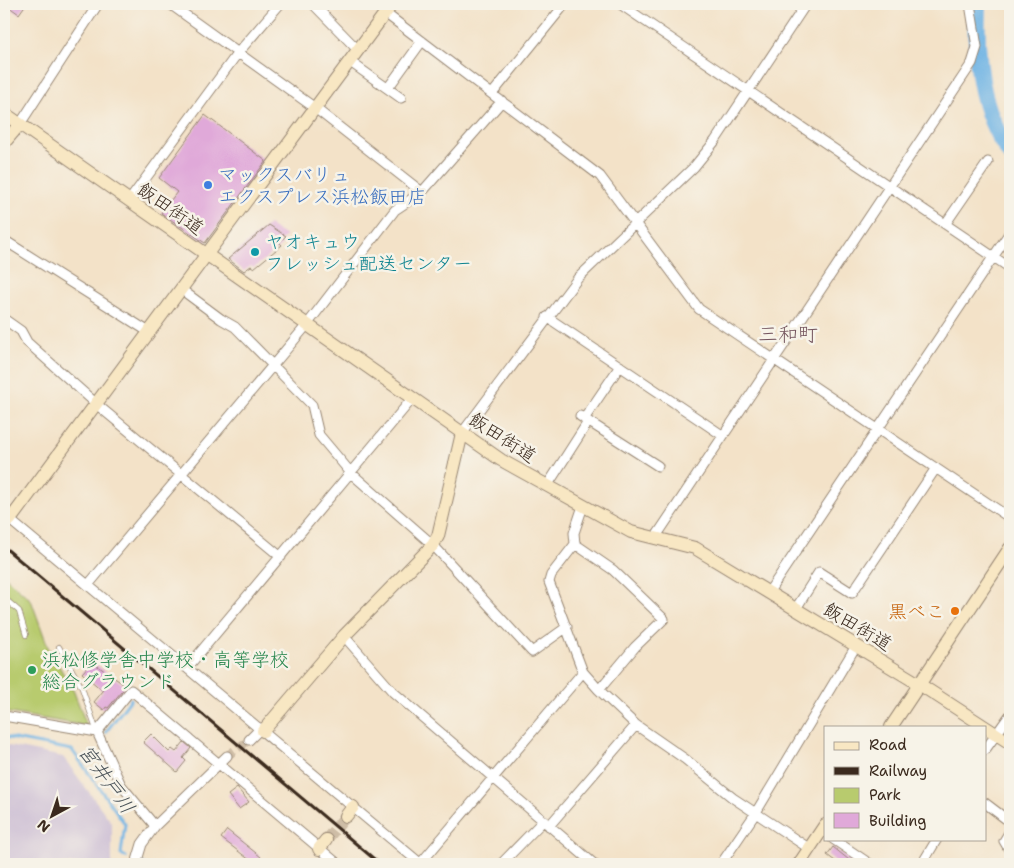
<svg xmlns="http://www.w3.org/2000/svg" width="1014" height="868" font-family="'Shantell Sans','Klee One',sans-serif">
	<style>
		.industrial { fill: #ccbed4 }
		.green { fill: #b8cb6e; stroke: #7a7a46 }
		.lines { fill: none; stroke-linecap: round; stroke-linejoin: round }
		.stream { stroke: #6eb3e4; stroke-width: 3 }
		.river { stroke: #6eb3e4; stroke-width: 18 }
		.building { fill: #e0a9d9 }
		.street-tunnel { stroke: #cebda6; stroke-width: 9; stroke-dasharray: 9 4.5; stroke-linecap: butt }
		.secondary-tunnel { stroke: #cebda6; stroke-width: 12; stroke-dasharray: 12 6; stroke-linecap: butt }
		.lane-casing { stroke: #978673; stroke-width: 6 }
		.street-casing { stroke: #978673; stroke-width: 11 }
		.secondary-casing { stroke: #978673; stroke-width: 14 }
		.lane { stroke: #fff; stroke-width: 4.5 }
		.street { stroke: #fff; stroke-width: 9 }
		.secondary { stroke: #f8e7c3; stroke-width: 12 }
		.rail { stroke: #3b2a1e; stroke-width: 3 }
		.shop-dot { fill: #3f7fe0; stroke: #f7f3e8; stroke-width: 2 }
		.culture-dot { fill: #0f9aa8; stroke: #f7f3e8; stroke-width: 2 }
		.food-dot { fill: #e8710a; stroke: #f7f3e8; stroke-width: 2 }
		.leisure-dot { fill: #2e9e5b; stroke: #f7f3e8; stroke-width: 2 }
		.labels { text-anchor: middle; stroke-width: 5; stroke-linejoin: round; paint-order: stroke }
		.shop-label { font-size: 19px; fill: #366cbe; stroke: #f7f3e8; text-anchor: start }
		.street-label { font-size: 19px; fill: #3b2a1e; stroke: #f7f3e8 }
		.culture-label { font-size: 19px; fill: #0d838f; stroke: #f7f3e8; text-anchor: start }
		.food-label { font-size: 19px; fill: #c56008; stroke: #f7f3e8; text-anchor: end }
		.leisure-label { font-size: 19px; fill: #27864d; stroke: #f7f3e8; text-anchor: start }
		.neighbourhood-label { font-size: 20px; fill: #75565f; stroke: #f7f3e8 }
		.water-label { font-size: 20px; font-style: italic; fill: #4a5359; stroke: #f7f3e8 }
	</style>
	<rect width="100%" height="100%" fill="#f7f3e8"/>
	<filter id="ink" filterUnits="userSpaceOnUse"><feTurbulence type="fractalNoise" baseFrequency=".02" numOctaves="2"/><feDisplacementMap in="SourceGraphic" scale="10" xChannelSelector="R" yChannelSelector="G"/><feConvolveMatrix kernelMatrix="1 2 1 2 8 2 1 2 1" color-interpolation-filters="sRGB"/></filter>
	<filter id="wash" filterUnits="userSpaceOnUse"><feTurbulence type="fractalNoise" baseFrequency=".0096" numOctaves="4" result="noise"/><feDisplacementMap in="SourceGraphic" scale="20" xChannelSelector="R" yChannelSelector="G"/><feGaussianBlur stdDeviation="1.12" result="paint"/><feColorMatrix in="noise" values="0 0 0 0 0 0 0 0 0 0 0 0 0 0 0 0 0 1.4 0 .05"/><feComposite in="paint" operator="in"/></filter>
	<g filter="url(#wash)">
		<rect width="100%" height="100%" fill="#f3e2c8"/>
		<path class="industrial" d="M 4,745 L 63,757 L 112,823 L 112,864 L 4,864 Z"/>
		<path class="green" d="M 4,576 L 31,600 L 48,647 L 74,692 L 87,726 L 4,712 Z"/>
		<g class="lines">
			<path class="stream" d="M 106,732 L 131,699
				M 4,737 L 72,750 L 125,824 L 121,854 L 126,857
				M 142,863 L 144,864"/>
			<path class="river" d="M 977,4 C 975,54 979,111 1010,153"/>
		</g>
		<g id="blocks">
			<path class="building" d="M 5,4 L 26,4 L 19,14 Z
				M 205,115 L 266,161 L 205,243 L 161,213 L 177,192 L 159,178 Z
				M 269,225 L 286,236 L 279,242 L 282,245 L 254,268 L 251,266 L 244,271 L 228,259 Z
				M 92,662 L 126,686 L 108,708 L 106,707 L 104,710 L 94,702 L 103,691 L 82,673 Z
				M 151,734 L 169,752 L 172,749 L 176,752 L 184,742 L 191,748 L 183,758 L 186,761 L 177,772 L 143,742 Z
				M 237,788 L 249,802 L 239,809 L 228,795 Z
				M 227,830 L 261,857 L 255,864 L 221,838 Z
				M 833,847 L 854,864 L 839,864 L 827,855 Z"/>
		</g>
	</g>
	<g filter="url(#ink)">
		<use href="#blocks" fill-opacity="0" stroke="#978673" stroke-width="1"/>
		<g class="lines">
			<path class="street-tunnel" d="M 227,756 L 249,740"/>
			<path class="secondary-tunnel" d="M 326,840 L 346,816"/>
			<defs>
				<path id="lane" d="M 4,598 L 19,611 L 26,635
					M 59,647 L 82,688 L 97,732"/>
				<path id="street" d="M 170,4 L 315,108 L 422,192
					M 313,4 L 357,49
					M 620,4 L 1010,268
					M 385,13 L 600,176 L 699,309 L 1010,518
					M 349,61 L 401,98
					M 388,88 L 422,41
					M 492,94 L 565,4
					M 20,124 L 98,4
					M 4,179 L 4,211
					M 129,201 L 237,54 L 280,4
					M 946,223 L 988,162
					M 4,240 L 149,332
					M 182,290 L 221,319 L 235,327 L 312,405 L 319,435 L 351,473 L 433,545 L 532,652 L 567,627
					M 547,317 L 722,435
					M 4,319 L 21,331 L 27,342 L 101,408 L 281,557
					M 580,416 L 658,466
					M 584,419 L 620,366
					M 462,433 L 578,278 L 694,167 L 715,141 L 806,4
					M 547,486 L 588,422
					M 583,506 L 574,533 L 575,544 L 551,575 L 549,582 L 583,672 L 599,690 L 636,725 L 685,759 L 733,798 L 810,849
					M 4,515 L 421,864
					M 655,538 L 972,63 L 977,47 L 970,4
					M 575,544 L 613,570 L 664,619 L 635,647 L 599,690
					M 88,585 L 306,326 L 395,210 L 422,192 L 502,101
					M 768,593 L 1010,232
					M 795,610 L 819,572 L 852,593 L 936,468
					M 344,636 L 393,692 L 594,864
					M 187,668 L 412,399
					M 4,716 L 97,732
					M 97,732 L 131,690 L 338,864
					M 97,732 L 121,785 L 155,826
					M 249,740 L 261,728
					M 985,750 L 1010,715
					M 985,803 L 1010,822
					M 549,826 L 636,725
					M 1010,831 L 1004,841 L 1010,851
					M 833,839 L 870,864
					M 136,864 L 142,844 L 155,826 L 227,756
					M 420,864 L 583,672
					M 501,864 L 543,821
					M 721,864 L 755,814 L 856,646
					M 922,864 L 937,839"/>
				<path id="secondary" d="M 4,113 L 501,460 L 631,532 L 695,548 L 919,684 L 1010,743
					M 4,143 L 20,124
					M 10,520 L 392,4
					M 891,727 L 1010,548
					M 263,731 L 344,636 L 433,545 L 438,536 L 462,433
					M 346,816 L 353,807
					M 319,849 L 326,840
					M 799,864 L 825,825"/>
			</defs>
			<use href="#lane" class="lane-casing"/>
			<use href="#street" class="street-casing"/>
			<use href="#secondary" class="secondary-casing"/>
			<use href="#lane" class="lane"/>
			<use href="#street" class="street"/>
			<use href="#secondary" class="secondary"/>
			<path class="rail" d="M 4,547 L 380,864"/>
		</g>
	</g>
	<circle class="shop-dot" cx="208" cy="185" r="5"/>
	<circle class="culture-dot" cx="255" cy="252" r="5"/>
	<circle class="food-dot" cx="955" cy="611" r="5"/>
	<circle class="leisure-dot" cx="32" cy="670" r="5"/>
	<g class="labels">
		<g class="shop-label">
			<text x="218" y="181">マックスバリュ<tspan x="218" dy="22">エクスプレス浜松飯田店</tspan></text>
		</g>
		<g class="street-label">
			<text transform="translate(171 208) rotate(35)" y="7">飯田街道</text>
			<text transform="translate(503 437) rotate(33)" y="7">飯田街道</text>
			<text transform="translate(858 626) rotate(31)" y="7">飯田街道</text>
		</g>
		<g class="culture-label">
			<text x="265" y="248">ヤオキュウ<tspan x="265" dy="22">フレッシュ配送センター</tspan></text>
		</g>
		<g class="food-label">
			<text x="945" y="618">黒べこ</text>
		</g>
		<g class="leisure-label">
			<text x="42" y="666">浜松修学舎中学校・高等学校<tspan x="42" dy="22">総合グラウンド</tspan></text>
		</g>
		<g class="neighbourhood-label">
			<text x="788" y="341">三和町</text>
		</g>
		<g class="water-label">
			<text transform="translate(107 779) rotate(54)" y="7">宮井戸川</text>
		</g>
	</g>
	<rect width="1014" height="868" fill="none" stroke="#f7f3e8" stroke-width="20"/>
	<rect x="824" y="726" width="162" height="115" fill="#f7f3e8" stroke="#aca397"/>
	<rect x="834" y="742" width="25" height="8" fill="#f8e7c3" stroke="#aca397"/>
	<text x="869" y="750" font-size="15" fill="#3b2a1e">Road</text>
	<rect x="834" y="767" width="25" height="8" fill="#3b2a1e" stroke="#aca397"/>
	<text x="869" y="776" font-size="15" fill="#3b2a1e">Railway</text>
	<rect x="834" y="788" width="25" height="15" fill="#b8cb6e" stroke="#aca397"/>
	<text x="869" y="800" font-size="15" fill="#3b2a1e">Park</text>
	<rect x="834" y="813" width="25" height="15" fill="#e0a9d9" stroke="#aca397"/>
	<text x="869" y="826" font-size="15" fill="#3b2a1e">Building</text>
	<g transform="translate(52 816) rotate(220)" stroke="#f7f3e8" stroke-width="4" paint-order="stroke">
	<path d="M0-4L9 19L0 12L-9 19Z" fill="#3b2a1e"/>
	<text y="-8" font-size="14" font-weight="bold" text-anchor="middle" fill="#3b2a1e">N</text>
	</g>
</svg>
